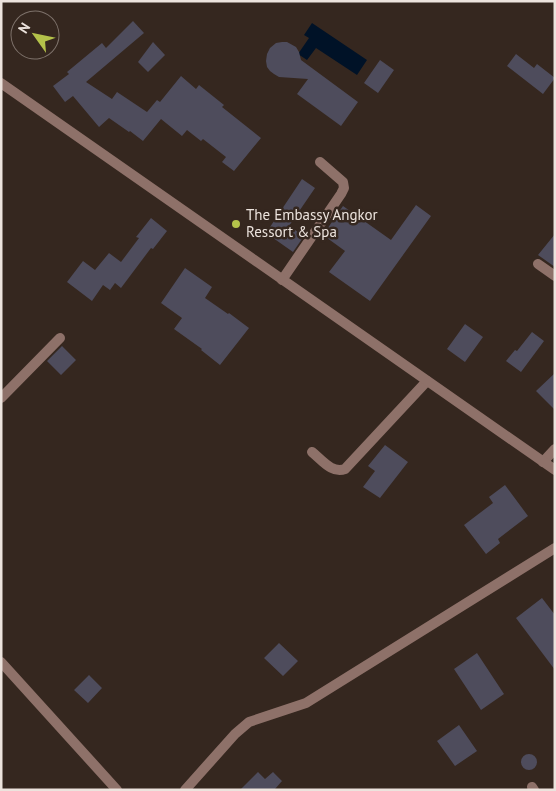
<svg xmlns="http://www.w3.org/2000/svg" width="556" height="791" font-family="'PT Sans',sans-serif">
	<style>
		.water { fill: #001227 }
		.building { fill: #4e4c5c }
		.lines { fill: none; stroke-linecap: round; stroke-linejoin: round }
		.minor { stroke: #8e7169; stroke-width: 10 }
		.tertiary { stroke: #8e7169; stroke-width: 10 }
		.poi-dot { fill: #b4c24a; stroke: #35271f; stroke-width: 2 }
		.labels { text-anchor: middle; stroke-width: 5; stroke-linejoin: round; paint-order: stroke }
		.poi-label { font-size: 15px; fill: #ece3dd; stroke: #35271f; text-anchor: start }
	</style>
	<rect width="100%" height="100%" fill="#35271f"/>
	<path class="water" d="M 312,23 L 367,60 L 357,75 L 316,48 L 307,60 L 298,54 L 309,38 L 304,35 Z"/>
	<path class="building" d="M 133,21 L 144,33 L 86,82 L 112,99 L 117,92 L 147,112 L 157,100 L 160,102 L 181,76 L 196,89 L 199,85 L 224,105 L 222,107 L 261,138 L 234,171 L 222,162 L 226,157 L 203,139 L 201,141 L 187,130 L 182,136 L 161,119 L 143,141 L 130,131 L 129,132 L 109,118 L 99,127 L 73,96 L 65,102 L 53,86 L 69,74 L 67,72 L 102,43 L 106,48 Z
		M 153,42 L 165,55 L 148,72 L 138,62 Z
		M 282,42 L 287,42 L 296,47 L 299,52 L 301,60 L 358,102 L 341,126 L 297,94 L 308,79 L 279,77 L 274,74 L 270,71 L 267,67 L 266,61 L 267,54 L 270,48 L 276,43 Z
		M 516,54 L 534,68 L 537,64 L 555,78 L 543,94 L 507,66 Z
		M 380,60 L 394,70 L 378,93 L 364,83 Z
		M 302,179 L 315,188 L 289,226 L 304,236 L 293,252 L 266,233 Z
		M 416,205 L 431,216 L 370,301 L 329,272 L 345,251 L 323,235 L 343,206 L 391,240 Z
		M 151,218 L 167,231 L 153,249 L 151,248 L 121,288 L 115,283 L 110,290 L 103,285 L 92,301 L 67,282 L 83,261 L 95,270 L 109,253 L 121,262 L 139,238 L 136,237 Z
		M 555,234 L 555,267 L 538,255 Z
		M 185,268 L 212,287 L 205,298 L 228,314 L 229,313 L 249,328 L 220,365 L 201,350 L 202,349 L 174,329 L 182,318 L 161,303 Z
		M 465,324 L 483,337 L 465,362 L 447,349 Z
		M 532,332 L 544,341 L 521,372 L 506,361 L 515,350 L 517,351 Z
		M 62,346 L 76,360 L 61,375 L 47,361 Z
		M 555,373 L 555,410 L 536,391 Z
		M 385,445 L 408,462 L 380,498 L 363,487 L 375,471 L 368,466 Z
		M 505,485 L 528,516 L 498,539 L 500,543 L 486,554 L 464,525 L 493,503 L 489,497 Z
		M 542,598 L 555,615 L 555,670 L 516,618 Z
		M 279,643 L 298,661 L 283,676 L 264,658 Z
		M 477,653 L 504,694 L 481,710 L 454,669 Z
		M 89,675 L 102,688 L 88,703 L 74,690 Z
		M 459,725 L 477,751 L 455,766 L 437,741 Z
		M521 762a8 8 0 1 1 16 0a8 8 0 1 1-16 0Z
		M 258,772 L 265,779 L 273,772 L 282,781 L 275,789 L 276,790 L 240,790 Z"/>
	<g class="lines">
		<path class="minor" d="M 538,264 L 555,276
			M 282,280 L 341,194 L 344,188 L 343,182 L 320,162
			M 1,398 L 60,338
			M 312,452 C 322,460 332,474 345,469 L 427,381
			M 543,462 L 555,449
			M 1,662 L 117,790
			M 532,787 L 534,790
			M 185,790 L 235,734 L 249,722 L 306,703 L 555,548"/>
		<path class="tertiary" d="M 1,83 L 555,470"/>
	</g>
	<circle class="poi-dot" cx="236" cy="224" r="5"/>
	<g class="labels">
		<g class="poi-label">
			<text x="246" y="220">The Embassy Angkor<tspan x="246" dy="17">Ressort &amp; Spa</tspan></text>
		</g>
	</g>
	<rect width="556" height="791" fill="none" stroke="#ece3dd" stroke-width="5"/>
	<g transform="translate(35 35) rotate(303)"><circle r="24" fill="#35271f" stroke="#7e726b"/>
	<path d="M0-4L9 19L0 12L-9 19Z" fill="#b4c24a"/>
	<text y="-8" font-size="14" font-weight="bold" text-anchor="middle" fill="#ece3dd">N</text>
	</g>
</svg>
